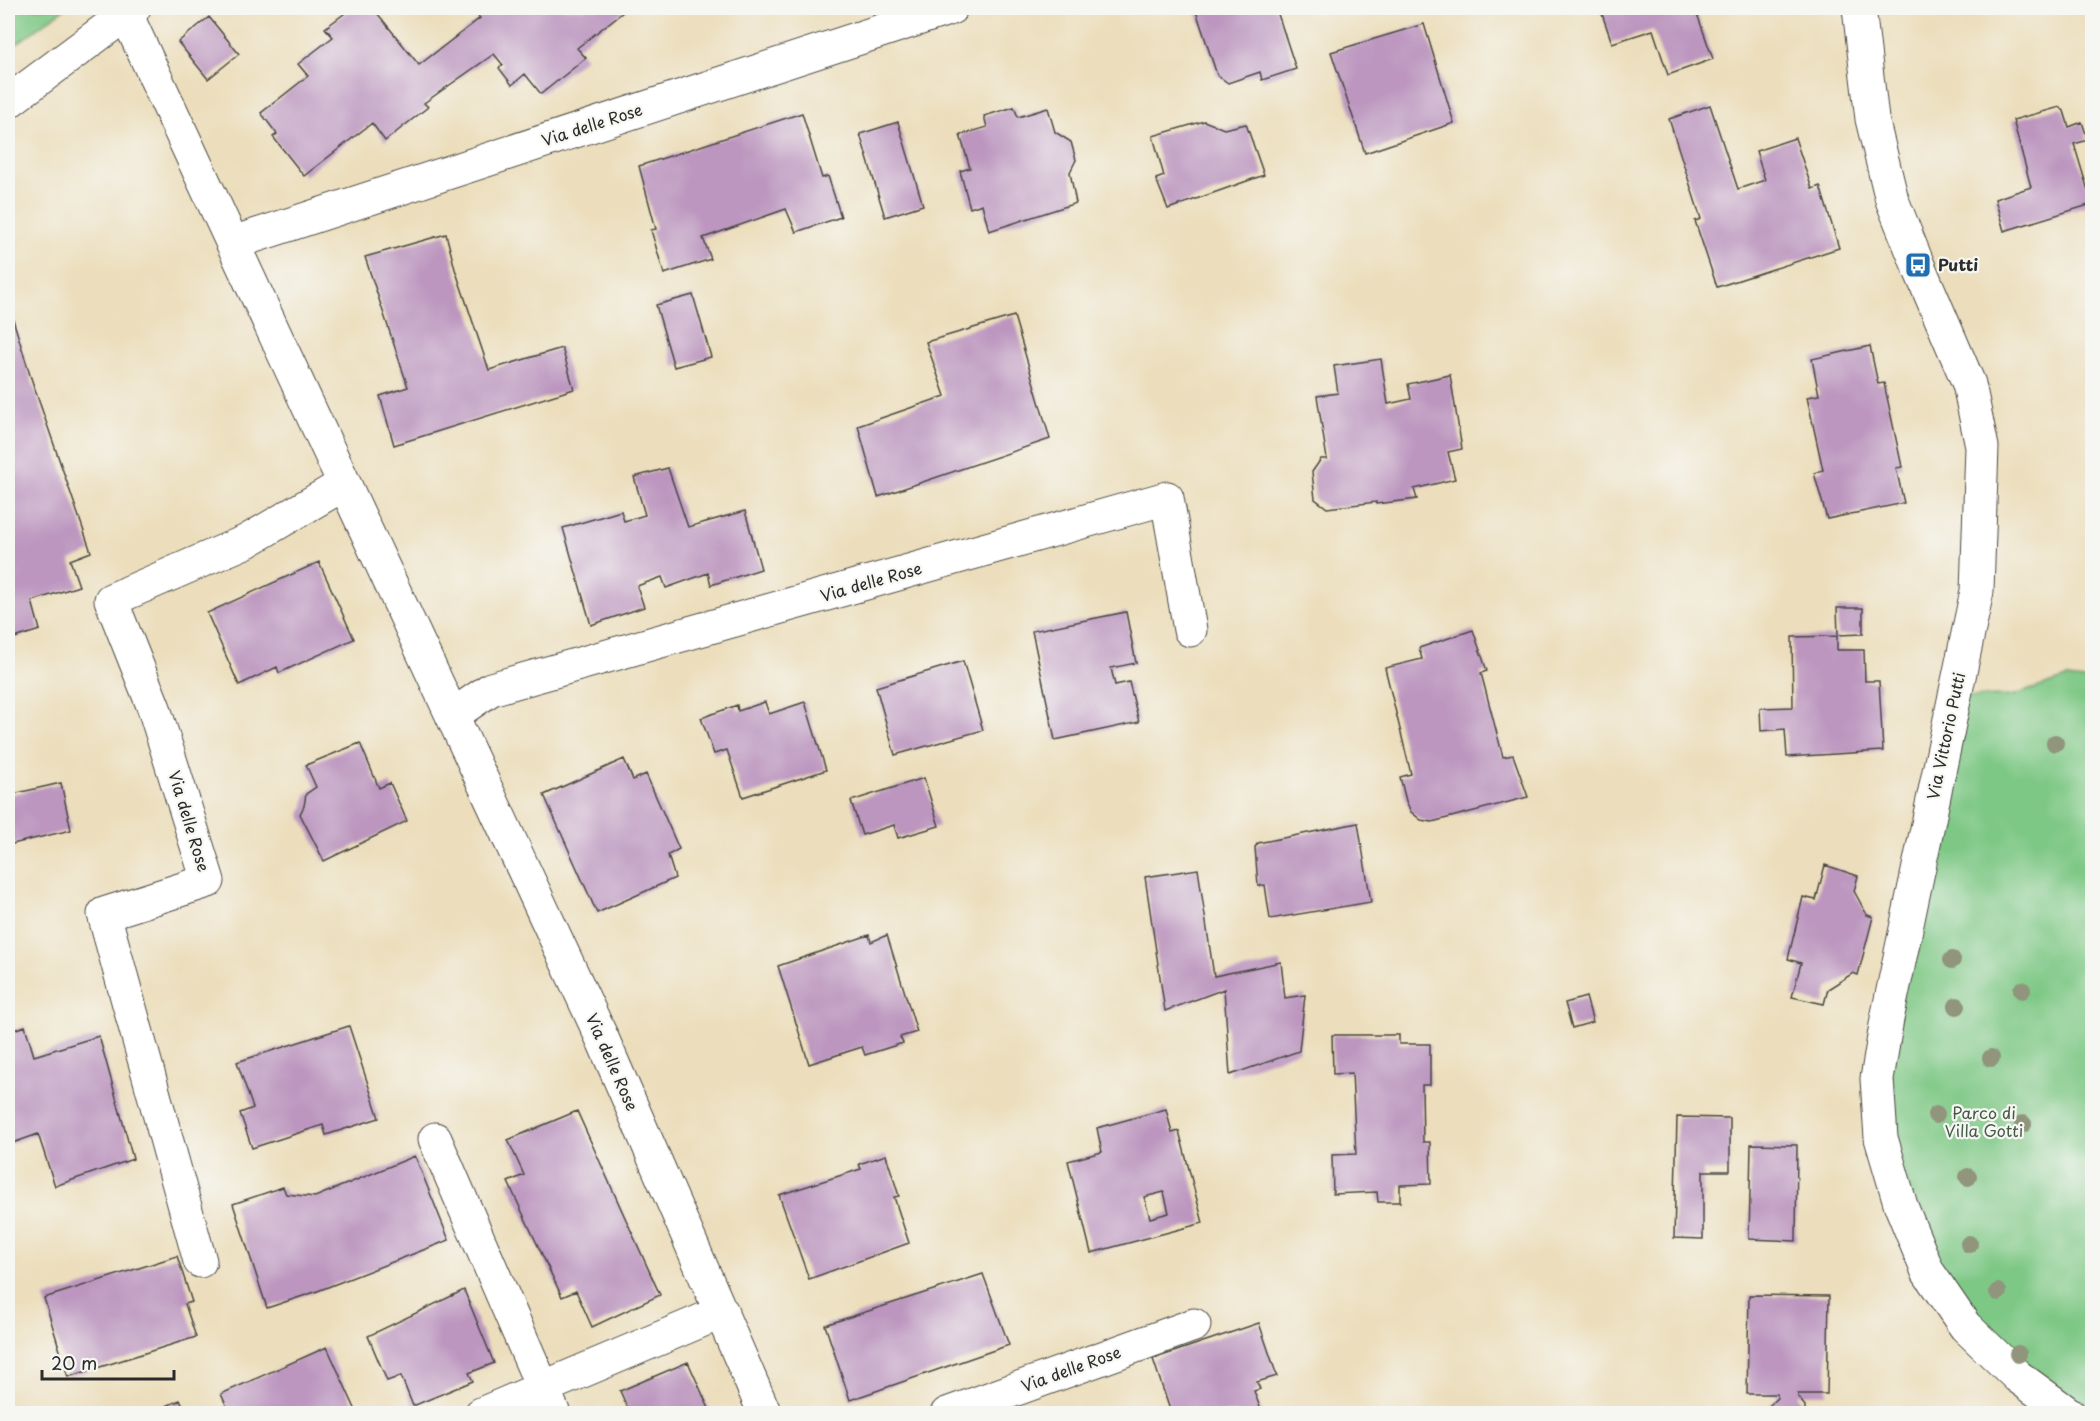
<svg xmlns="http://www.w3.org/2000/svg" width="2100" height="1421" font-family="'Playpen Sans',sans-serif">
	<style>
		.green { fill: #7ec885; stroke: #547a58; stroke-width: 1.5 }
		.building { fill: #bc96bf; fill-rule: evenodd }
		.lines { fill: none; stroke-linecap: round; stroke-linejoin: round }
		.street-casing { stroke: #484641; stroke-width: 35 }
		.secondary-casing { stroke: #484641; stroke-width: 35 }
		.street { stroke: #fff; stroke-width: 33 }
		.secondary { stroke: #fff; stroke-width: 33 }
		.tree { fill: #90957b }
		.labels { text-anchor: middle; stroke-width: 4.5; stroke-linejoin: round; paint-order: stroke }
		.street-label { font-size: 16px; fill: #2b2b2b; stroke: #f6f6f2 }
		.poi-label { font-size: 16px; font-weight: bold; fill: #2b2b2b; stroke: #f6f6f2; text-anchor: start }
		.park-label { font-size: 16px; fill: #445a46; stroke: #f6f6f2 }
	</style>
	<rect width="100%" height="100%" fill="#f6f6f2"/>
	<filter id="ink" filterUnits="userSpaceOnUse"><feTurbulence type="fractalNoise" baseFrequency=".0167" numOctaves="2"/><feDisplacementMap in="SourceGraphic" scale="12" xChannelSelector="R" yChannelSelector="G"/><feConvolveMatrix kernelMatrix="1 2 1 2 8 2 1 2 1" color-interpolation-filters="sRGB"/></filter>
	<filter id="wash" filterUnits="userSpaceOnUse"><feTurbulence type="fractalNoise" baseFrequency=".008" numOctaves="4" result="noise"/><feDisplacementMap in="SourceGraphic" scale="24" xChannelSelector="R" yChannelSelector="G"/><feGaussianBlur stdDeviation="1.35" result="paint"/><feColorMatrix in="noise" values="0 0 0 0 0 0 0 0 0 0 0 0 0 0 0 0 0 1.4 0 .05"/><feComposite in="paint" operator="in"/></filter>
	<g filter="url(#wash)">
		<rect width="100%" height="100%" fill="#ecdebc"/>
		<path class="green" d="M 8,8 L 65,8 L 8,50 Z
			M 2067,678 L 2092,681 L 2092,1413 L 2056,1413 L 1979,1348 L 1874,1162 L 1952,697 L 2011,696 Z"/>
		<g id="blocks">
			<path class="building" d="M 352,8 L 373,8 L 419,65 L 480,18 L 472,8 L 628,8 L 577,48 L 586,58 L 541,94 L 525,74 L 512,85 L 499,68 L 503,65 L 494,54 L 424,103 L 428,107 L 385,141 L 372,123 L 304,176 L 273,137 L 277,134 L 261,113 L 308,76 L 298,64 L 333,37 L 325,28 Z
				M 1195,8 L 1276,8 L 1296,69 L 1262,80 L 1260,72 L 1228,83 L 1217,75 Z
				M 1600,8 L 1695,8 L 1713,59 L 1668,75 L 1653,30 L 1612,43 Z
				M 209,17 L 239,54 L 208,79 L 178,42 Z
				M 1424,24 L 1454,123 L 1365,153 L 1331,52 Z
				M 1710,105 L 1738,189 L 1765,180 L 1756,151 L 1795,138 L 1812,189 L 1820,186 L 1839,248 L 1717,287 L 1695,221 L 1701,219 L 1669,119 Z
				M 1014,107 L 1018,117 L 1048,108 L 1055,132 L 1071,142 L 1076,160 L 1070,172 L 1076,203 L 989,231 L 982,204 L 970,208 L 960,171 L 970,168 L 960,135 L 987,127 L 984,116 Z
				M 2060,107 L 2064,111 L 2069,127 L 2082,122 L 2088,140 L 2074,144 L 2092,204 L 2004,231 L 1995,199 L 2031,187 L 2013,120 Z
				M 802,113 L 822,178 L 828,176 L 841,217 L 796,232 L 786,209 L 703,238 L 711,259 L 664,274 L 651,230 L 656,229 L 639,166 Z
				M 1204,121 L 1224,129 L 1246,124 L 1264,175 L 1168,209 L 1156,179 L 1164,176 L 1153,136 Z
				M 898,122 L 923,205 L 885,217 L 860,134 Z
				M 446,234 L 455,269 L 489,370 L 562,348 L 574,389 L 394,445 L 380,396 L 408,387 L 365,257 Z
				M 693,295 L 711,357 L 674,367 L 656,305 Z
				M 8,303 L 30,375 L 91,552 L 70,560 L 79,586 L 32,601 L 40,630 L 8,640 Z
				M 1014,316 L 1050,439 L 878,497 L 858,426 L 945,396 L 926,342 Z
				M 1870,346 L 1878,384 L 1884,383 L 1902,467 L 1896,468 L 1904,503 L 1827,519 L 1814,473 L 1823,470 L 1807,397 L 1819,395 L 1812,359 Z
				M 1381,359 L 1388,404 L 1411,399 L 1408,384 L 1450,375 L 1462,449 L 1448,452 L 1455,479 L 1414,489 L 1417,499 L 1376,504 L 1376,502 L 1327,508 L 1315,499 L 1312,472 L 1321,459 L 1327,459 L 1317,396 L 1338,393 L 1334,366 Z
				M 668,468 L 688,527 L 745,511 L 761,569 L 711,585 L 708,573 L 666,588 L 662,577 L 637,586 L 644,607 L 591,625 L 563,528 L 621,511 L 624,521 L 645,515 L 634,477 Z
				M 319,562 L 354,639 L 279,673 L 277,667 L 239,685 L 207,613 Z
				M 1837,608 L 1863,608 L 1863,634 L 1838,635 Z
				M 1126,612 L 1136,663 L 1111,668 L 1115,685 L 1129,682 L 1139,722 L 1055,740 L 1032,631 Z
				M 1473,630 L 1487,671 L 1481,673 L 1503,757 L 1513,755 L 1528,797 L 1432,822 L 1421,820 L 1411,812 L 1406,801 L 1400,777 L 1411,774 L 1385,668 L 1422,659 L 1419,648 Z
				M 1837,636 L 1837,650 L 1864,650 L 1865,681 L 1879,681 L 1883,751 L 1787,757 L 1785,729 L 1761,731 L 1760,708 L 1793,707 L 1792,637 Z
				M 963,661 L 983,730 L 895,755 L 876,687 Z
				M 765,702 L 769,714 L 805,702 L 826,770 L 743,797 L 727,750 L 714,754 L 701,718 L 737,705 L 738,711 Z
				M 360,743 L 379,788 L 390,783 L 407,821 L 324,861 L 300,814 L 304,806 L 306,794 L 316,787 L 306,765 Z
				M 624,759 L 633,780 L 646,774 L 679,849 L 668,855 L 675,878 L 597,913 L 544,795 Z
				M 924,778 L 939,826 L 898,838 L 894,825 L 862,835 L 851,801 Z
				M 61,783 L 71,830 L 8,845 L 8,795 Z
				M 1358,823 L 1371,902 L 1270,919 L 1265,885 L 1258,886 L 1255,847 L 1258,843 Z
				M 1825,865 L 1858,876 L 1854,891 L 1867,915 L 1873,917 L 1858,975 L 1853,973 L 1828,989 L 1824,1004 L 1792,997 L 1801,963 L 1788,959 L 1803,897 L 1816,900 Z
				M 1198,869 L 1214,976 L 1281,962 L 1285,998 L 1305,995 L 1299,1051 L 1230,1075 L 1224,989 L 1165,1011 L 1145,877 Z
				M 869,935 L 871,942 L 887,935 L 917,1032 L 900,1037 L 903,1043 L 865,1055 L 862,1047 L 809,1064 L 778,966 Z
				M 1586,997 L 1593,1022 L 1572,1028 L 1565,1003 Z
				M 25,1026 L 34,1056 L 99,1036 L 133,1159 L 55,1186 L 38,1134 L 10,1144 L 8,1137 L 8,1032 Z
				M 349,1026 L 379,1118 L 326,1135 L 323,1125 L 252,1148 L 240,1113 L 253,1108 L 237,1062 Z
				M 1332,1035 L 1399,1035 L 1399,1044 L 1430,1044 L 1430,1085 L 1422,1085 L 1423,1142 L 1430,1142 L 1431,1184 L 1400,1185 L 1400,1202 L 1378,1202 L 1377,1192 L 1333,1194 L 1332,1155 L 1356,1154 L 1352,1073 L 1333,1074 Z
				M 1166,1109 L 1172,1133 L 1179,1131 L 1203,1223 L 1091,1253 L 1068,1161 L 1102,1152 L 1097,1128 ZM 1164,1192 L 1169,1213 L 1150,1218 L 1144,1197 Z
				M 577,1111 L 660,1295 L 592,1327 L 576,1291 L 562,1297 L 508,1182 L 524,1175 L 508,1140 Z
				M 1677,1117 L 1730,1118 L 1730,1171 L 1703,1171 L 1703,1239 L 1674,1238 Z
				M 1751,1144 L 1797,1145 L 1796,1241 L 1749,1239 Z
				M 886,1155 L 899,1196 L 894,1197 L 909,1243 L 809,1279 L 779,1195 L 861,1169 L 859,1164 Z
				M 415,1156 L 449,1240 L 315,1292 L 267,1308 L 233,1204 L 283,1187 L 286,1194 L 315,1197 Z
				M 177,1256 L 192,1302 L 185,1304 L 196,1337 L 68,1377 L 44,1298 Z
				M 983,1274 L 1009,1345 L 850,1400 L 825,1325 Z
				M 464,1290 L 494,1363 L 469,1373 L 473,1381 L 413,1406 L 401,1376 L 387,1381 L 368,1336 Z
				M 1749,1295 L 1829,1296 L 1827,1394 L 1798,1394 L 1798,1397 L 1805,1406 L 1805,1413 L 1769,1413 L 1769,1406 L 1777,1398 L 1777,1394 L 1747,1394 Z
				M 1259,1323 L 1277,1376 L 1257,1382 L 1260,1389 L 1254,1391 L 1262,1413 L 1171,1413 L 1153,1359 Z
				M 327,1347 L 357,1413 L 230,1413 L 221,1394 Z
				M 688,1362 L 711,1413 L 630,1413 L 620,1391 Z
				M 180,1400 L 186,1413 L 150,1413 Z"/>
		</g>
	</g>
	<g filter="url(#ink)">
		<use href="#blocks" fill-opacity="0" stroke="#484641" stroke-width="1.5"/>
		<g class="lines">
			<defs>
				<path id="street" d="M 126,14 L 602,1038 L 765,1414
					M 233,243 L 951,8
					M 453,715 L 491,689 L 1167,498 L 1190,630
					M 435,1139 L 554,1414
					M 200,1261 L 104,914 L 208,881 L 154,708 L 111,600 L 247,541 L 344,484
					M 481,1414 L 722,1312
					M 947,1414 L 1194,1325"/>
				<path id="secondary" d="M 1859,8 L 1872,119 L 1892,200 L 1918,265 L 1969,384 L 1982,447 L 1977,591 L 1887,1019 L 1877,1079 L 1881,1138 L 1901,1206 L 1928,1272 L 1965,1326 L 2017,1376 L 2069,1414
					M 8,102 L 134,8"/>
			</defs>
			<use href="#street" class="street-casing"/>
			<use href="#secondary" class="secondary-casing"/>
			<use href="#street" class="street"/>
			<use href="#secondary" class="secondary"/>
		</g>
		<g class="tree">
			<circle cx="2055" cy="743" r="9"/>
			<circle cx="1952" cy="960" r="9"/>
			<circle cx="2022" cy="990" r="9"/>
			<circle cx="1957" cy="1006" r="9"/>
			<circle cx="1991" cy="1058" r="9"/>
			<circle cx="1936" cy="1115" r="9"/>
			<circle cx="2023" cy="1124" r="9"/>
			<circle cx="1968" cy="1177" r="9"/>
			<circle cx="1969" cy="1244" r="9"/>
			<circle cx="1998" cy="1292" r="9"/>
			<circle cx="2018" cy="1354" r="9"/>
		</g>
	</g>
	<defs>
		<symbol id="bus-square" viewBox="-11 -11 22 22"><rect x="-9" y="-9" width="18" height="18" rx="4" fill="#1f6fb2" stroke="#f6f6f2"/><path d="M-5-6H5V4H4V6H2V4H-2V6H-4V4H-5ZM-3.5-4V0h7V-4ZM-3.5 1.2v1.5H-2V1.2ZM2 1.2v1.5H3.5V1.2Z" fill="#fff"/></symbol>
	</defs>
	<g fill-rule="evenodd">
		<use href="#bus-square" x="1903" y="250" width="30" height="30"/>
	</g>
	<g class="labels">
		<g class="street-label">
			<text transform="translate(592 125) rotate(-18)" y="6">Via delle Rose</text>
			<text transform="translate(871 582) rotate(-16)" y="6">Via delle Rose</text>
			<text transform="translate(1946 736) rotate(-78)" y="6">Via Vittorio Putti</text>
			<text transform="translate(189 821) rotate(73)" y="6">Via delle Rose</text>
			<text transform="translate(612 1062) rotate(66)" y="6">Via delle Rose</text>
			<text transform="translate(1071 1369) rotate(-20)" y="6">Via delle Rose</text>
		</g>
		<g class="poi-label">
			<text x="1938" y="271">Putti</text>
		</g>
		<g class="park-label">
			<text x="1984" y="1119">Parco di<tspan x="1984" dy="18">Villa Gotti</tspan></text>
		</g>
	</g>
	<rect width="2100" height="1421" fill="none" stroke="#f6f6f2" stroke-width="30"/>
	<path d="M42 1370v9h132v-9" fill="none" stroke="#2b2b2b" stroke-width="3"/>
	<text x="51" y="1370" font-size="18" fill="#2b2b2b" stroke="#f6f6f2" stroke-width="4.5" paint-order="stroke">20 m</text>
</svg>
